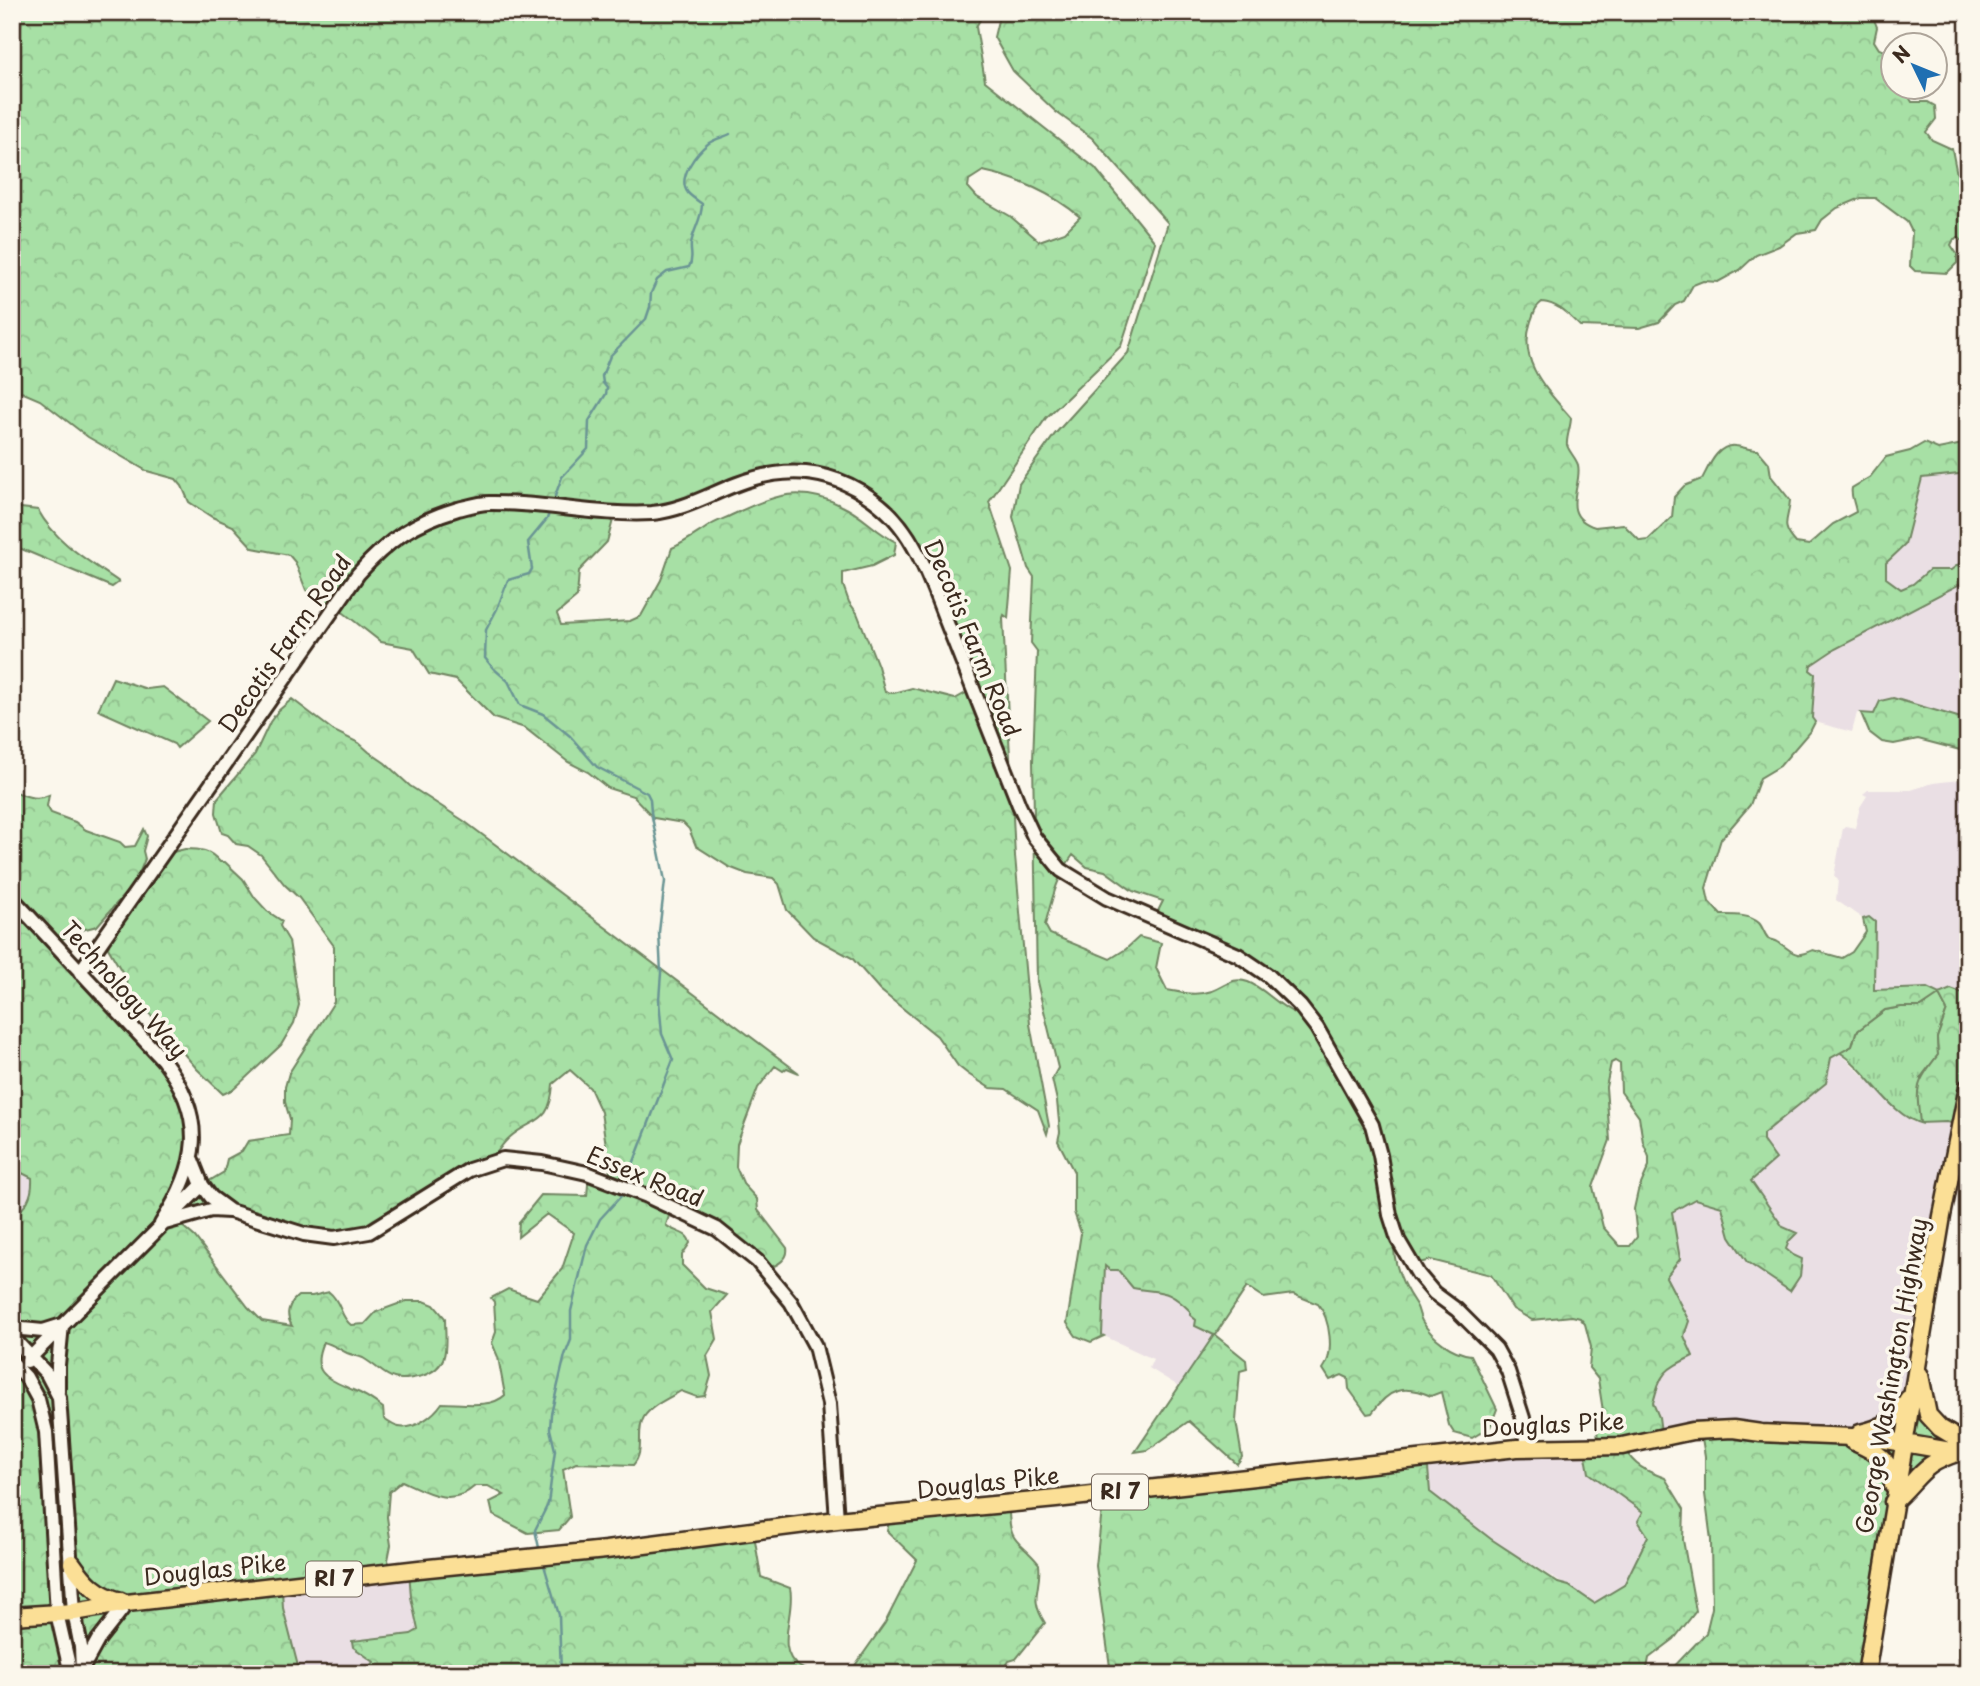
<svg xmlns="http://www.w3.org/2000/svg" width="1980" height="1686" font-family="'Playpen Sans',sans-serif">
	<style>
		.built { fill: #eadfe4 }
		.grass { fill: url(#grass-tufts); stroke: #718562; stroke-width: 2 }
		.forest { fill: url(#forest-crowns); stroke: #718562; stroke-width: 2; fill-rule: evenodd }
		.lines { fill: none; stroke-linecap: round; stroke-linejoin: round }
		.stream { stroke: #6b9594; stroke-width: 2.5 }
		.minor-casing { stroke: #3b2a1e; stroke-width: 18 }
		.major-casing { stroke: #3b2a1e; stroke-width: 21 }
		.minor { stroke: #fbf7ec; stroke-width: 12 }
		.major { stroke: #fbdf96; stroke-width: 16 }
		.labels { text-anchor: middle; stroke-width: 7; stroke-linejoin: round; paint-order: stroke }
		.shield { fill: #fbf7ec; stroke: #75685c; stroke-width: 2 }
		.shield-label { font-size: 21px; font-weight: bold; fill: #3b2a1e }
		.street-label { font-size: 23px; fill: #3b2a1e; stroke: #fbf7ec }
	</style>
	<defs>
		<pattern id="grass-tufts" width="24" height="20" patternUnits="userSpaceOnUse" patternTransform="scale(1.75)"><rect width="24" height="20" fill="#a7e0a5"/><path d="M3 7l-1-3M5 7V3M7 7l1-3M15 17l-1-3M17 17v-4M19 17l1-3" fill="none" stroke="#91c08e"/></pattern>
		<pattern id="forest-crowns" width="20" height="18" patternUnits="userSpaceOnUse" patternTransform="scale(1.75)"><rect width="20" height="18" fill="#a7e0a5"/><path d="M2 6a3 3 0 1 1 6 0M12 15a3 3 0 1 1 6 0" fill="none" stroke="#91c08e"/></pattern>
	</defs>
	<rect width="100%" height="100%" fill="#fbf7ec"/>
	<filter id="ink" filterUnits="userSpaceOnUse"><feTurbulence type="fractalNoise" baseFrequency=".0143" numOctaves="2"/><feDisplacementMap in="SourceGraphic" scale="14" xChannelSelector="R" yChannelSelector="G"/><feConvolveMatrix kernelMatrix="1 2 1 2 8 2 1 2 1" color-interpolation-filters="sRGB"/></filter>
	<g filter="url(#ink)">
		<path class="built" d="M 1968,473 L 1968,557 L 1951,570 L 1929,570 L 1913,585 L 1901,589 L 1886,578 L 1886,563 L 1905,545 L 1922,477 Z
			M 1968,580 L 1968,720 L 1893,698 L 1874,714 L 1857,713 L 1852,732 L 1815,722 L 1812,718 L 1810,670 L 1815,660 L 1824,658 L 1835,649 Z
			M 1959,780 L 1968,782 L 1968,995 L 1951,989 L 1939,994 L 1874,990 L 1869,917 L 1863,919 L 1836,900 L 1838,880 L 1834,876 L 1843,828 L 1845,826 L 1855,828 L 1860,807 L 1867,796 L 1863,794 L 1868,790 L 1911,790 L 1933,783 Z
			M 1839,1052 L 1884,1096 L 1913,1122 L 1923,1124 L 1946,1122 L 1962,1125 L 1907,1442 L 1754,1433 L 1664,1441 L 1653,1403 L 1657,1386 L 1689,1321 L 1666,1276 L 1680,1259 L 1672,1212 L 1695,1199 L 1722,1207 L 1730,1236 L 1790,1291 L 1800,1276 L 1793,1256 L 1786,1250 L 1789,1241 L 1796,1234 L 1783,1227 L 1750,1180 L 1763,1134 L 1826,1083 L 1831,1058 Z
			M 12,1168 L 33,1178 L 33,1183 L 27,1206 L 12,1218 Z
			M 1104,1265 L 1118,1270 L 1144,1290 L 1159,1290 L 1176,1297 L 1190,1311 L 1190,1315 L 1196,1320 L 1195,1326 L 1214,1335 L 1180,1387 L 1149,1368 L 1153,1359 L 1102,1335 Z
			M 1583,1450 L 1589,1473 L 1643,1512 L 1648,1536 L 1624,1585 L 1594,1603 L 1491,1539 L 1430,1492 L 1428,1468 L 1425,1467 L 1447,1463 L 1449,1464 Z
			M 409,1570 L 411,1597 L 418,1630 L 411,1634 L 353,1647 L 374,1662 L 365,1674 L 300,1674 L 283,1608 L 282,1588 Z"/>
		<path class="grass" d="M 1939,994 L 1947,1010 L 1937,1038 L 1938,1055 L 1921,1077 L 1920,1123 L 1923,1124 C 1889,1116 1868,1069 1839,1052 L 1852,1046 L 1856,1032 L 1885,1010 L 1901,1007 L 1921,1007 Z"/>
		<path class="forest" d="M 12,12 L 984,12 L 976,27 L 985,81 L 1095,168 L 1155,242 L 1121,346 L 1046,418 L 989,502 L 1012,571 L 1008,618 L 1004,615 L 1003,618 L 1015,856 L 1030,1024 L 1049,1126 L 1047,1134 L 1038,1110 L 1006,1089 L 990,1088 L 968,1074 L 958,1066 L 937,1036 L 880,990 L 852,958 L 813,937 L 787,910 L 779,884 L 773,878 L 747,874 L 729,867 L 696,846 L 689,829 L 683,823 L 654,818 L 633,796 L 608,788 L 588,772 L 568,762 L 525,728 L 494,718 L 456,680 L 429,674 L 413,648 L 381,642 L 344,613 L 314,598 L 306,590 L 295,562 L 289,555 L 253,548 L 233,526 L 212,517 L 189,502 L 182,486 L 176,479 L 147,471 L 88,437 L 40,400 L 12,388 ZM 983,171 C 1017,178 1054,194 1080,217 L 1065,232 L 1039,241 L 1010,216 L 977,197 L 968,187 L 969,180 ZM 773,477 L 830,479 L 888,512 L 915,545 L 971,690 L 955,699 L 912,688 L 894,693 L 885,692 L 878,666 L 857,613 L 849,602 L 843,585 L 843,573 L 872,566 L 894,555 L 896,542 C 875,532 864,516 842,506 C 801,485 773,495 734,514 C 726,518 717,521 709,526 C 696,534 686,542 672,548 L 661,580 L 641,616 L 630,621 L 561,625 L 557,614 L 577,597 L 579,571 L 607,542 L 613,520 L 640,518 Z
			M 1000,12 L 1871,12 L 1877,27 L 1874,41 L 1879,49 L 1892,53 L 1892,88 L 1911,88 L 1908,95 L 1912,102 L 1928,102 L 1935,106 L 1936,119 L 1926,132 L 1932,140 L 1952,149 L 1959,185 L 1961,212 L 1968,222 L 1968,246 L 1959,238 L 1954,239 L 1951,245 L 1957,254 L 1957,263 L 1947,273 L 1915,271 L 1910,266 L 1912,232 L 1907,222 L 1875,198 L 1861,198 L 1837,208 L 1822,220 L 1816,230 L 1797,233 L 1779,246 L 1756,255 L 1740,270 L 1718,282 L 1703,281 L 1693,285 L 1684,301 L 1675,305 L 1659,322 L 1639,328 L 1580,326 C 1568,315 1560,304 1542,302 C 1535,307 1534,313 1531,321 C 1517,361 1546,389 1571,418 C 1571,426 1566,438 1567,445 C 1569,452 1576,458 1578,465 C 1583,485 1558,515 1595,527 L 1623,524 L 1640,541 L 1648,540 L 1672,517 L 1674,497 L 1684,486 L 1702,479 C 1709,466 1718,443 1736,446 C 1744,447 1750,450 1758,450 L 1769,463 L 1771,476 L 1790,500 C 1789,521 1779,524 1796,543 L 1809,545 L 1833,524 L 1856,512 C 1855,503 1850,496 1852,488 L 1870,477 L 1886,457 L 1910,451 L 1924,443 L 1938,449 L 1968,443 L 1968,473 L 1922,478 L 1905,545 L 1886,563 L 1886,578 L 1901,589 L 1913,584 L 1929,570 L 1951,570 L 1968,557 L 1968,580 L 1835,649 L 1811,665 L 1810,670 L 1815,674 L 1812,718 L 1815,722 L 1811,730 L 1780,766 L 1760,778 L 1750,805 L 1721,839 L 1706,888 L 1709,902 L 1721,915 C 1733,915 1749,914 1759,923 C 1763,927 1764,934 1768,938 C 1771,940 1775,940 1778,942 C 1794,952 1794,959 1813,950 L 1842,958 L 1852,952 L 1866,932 L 1863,919 L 1869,917 L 1875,922 L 1874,990 L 1927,988 L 1939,994 L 1951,989 L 1968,995 L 1968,1099 L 1962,1125 L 1946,1122 L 1920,1123 C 1916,1087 1915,1084 1938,1055 L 1937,1038 L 1947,1010 L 1939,995 L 1921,1007 L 1901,1007 L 1885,1010 L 1856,1032 L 1852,1046 L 1831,1058 L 1826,1083 L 1763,1134 L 1763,1141 L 1776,1159 L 1751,1181 L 1783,1227 L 1797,1233 L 1789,1241 L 1786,1249 L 1793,1255 L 1802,1259 L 1800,1276 L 1790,1291 L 1747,1262 L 1730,1236 L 1722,1207 L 1695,1199 L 1672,1212 L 1680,1259 L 1666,1277 L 1689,1321 L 1684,1336 L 1693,1356 C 1664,1370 1661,1372 1653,1403 L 1659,1417 L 1662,1440 L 1624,1448 C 1634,1466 1646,1471 1665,1478 L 1684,1509 L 1683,1540 L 1696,1611 L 1674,1639 L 1649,1658 L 1646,1674 L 1111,1674 L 1096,1566 L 1103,1500 L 1425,1467 L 1428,1468 L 1430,1492 L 1491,1539 L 1558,1583 L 1569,1586 L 1594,1603 L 1624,1585 L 1648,1536 L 1638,1521 L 1643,1512 L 1589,1473 L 1585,1451 L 1598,1447 L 1597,1424 L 1593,1415 L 1603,1411 L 1598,1379 L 1589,1368 L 1591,1347 L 1585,1324 L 1580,1318 L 1572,1316 L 1532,1320 L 1513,1309 L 1491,1275 L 1431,1260 L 1411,1265 L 1404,1251 L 1394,1249 C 1395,1269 1405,1289 1416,1305 C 1419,1310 1419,1316 1422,1321 C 1432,1338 1452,1353 1471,1355 L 1497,1409 L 1490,1427 L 1472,1438 L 1454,1433 L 1449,1425 L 1441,1392 L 1431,1396 C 1403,1384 1389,1389 1372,1413 L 1367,1414 L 1349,1389 L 1348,1378 L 1342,1375 L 1330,1380 L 1323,1369 C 1335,1353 1330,1319 1318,1304 L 1293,1294 L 1264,1298 L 1247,1287 L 1215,1335 L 1246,1360 L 1247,1369 L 1240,1371 L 1236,1421 L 1242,1457 L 1237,1464 L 1189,1421 L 1148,1450 L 1135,1452 L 1214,1335 L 1195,1326 L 1196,1320 L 1190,1315 L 1190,1311 C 1166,1287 1162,1294 1133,1288 L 1118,1270 L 1110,1270 L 1105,1266 L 1102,1335 L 1104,1336 L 1091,1342 L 1076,1336 L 1067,1323 L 1081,1233 L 1074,1212 L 1074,1172 L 1058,1141 L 1060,1132 L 1057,1101 L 1052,1079 L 1058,1068 L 1037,982 L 1033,761 L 1037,651 L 1031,643 L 1034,577 L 1028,568 L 1013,517 L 1019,484 L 1055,434 L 1128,353 L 1168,223 L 1092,138 L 1056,112 L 1013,71 L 994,37 ZM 1073,855 L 1087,867 L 1105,871 L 1133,891 L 1163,901 L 1154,919 L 1266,974 L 1304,1009 L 1295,1013 C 1278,1006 1264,988 1248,982 C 1232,976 1226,986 1212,991 C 1197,996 1182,993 1167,990 L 1156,968 L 1161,943 L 1139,937 L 1126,949 L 1110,959 L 1050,934 L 1045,925 C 1052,899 1057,876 1073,855 ZM 1615,1061 L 1620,1064 L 1621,1092 L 1639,1117 L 1643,1142 L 1649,1157 L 1649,1166 L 1638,1191 L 1634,1209 L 1637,1237 L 1630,1246 L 1620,1246 L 1603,1227 L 1593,1187 L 1610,1140 L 1606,1087 L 1611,1063 Z
			M 12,507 L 38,510 C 56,543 89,561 119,582 L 112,587 L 12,545 Z
			M 113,678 L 147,689 L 163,687 L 208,721 L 177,748 L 174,744 L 98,710 Z
			M 1893,698 L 1968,720 L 1968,758 L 1960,750 L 1918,739 L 1894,744 L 1882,742 L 1869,732 L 1861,713 L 1874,714 L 1880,701 Z
			M 292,699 L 334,731 L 359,743 L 369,752 L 385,763 L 410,786 L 464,821 L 799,1073 L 787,1068 L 783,1071 L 775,1066 L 758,1088 L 737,1144 L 736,1167 L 744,1185 L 757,1199 L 758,1210 L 787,1248 C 789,1259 777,1266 767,1268 C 745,1243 707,1208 673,1204 L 666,1225 C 674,1233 688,1231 690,1243 L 682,1255 L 682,1265 L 705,1288 L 727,1295 L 712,1312 L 717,1339 L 707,1356 L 711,1376 L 705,1396 L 697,1397 L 681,1391 C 669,1398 652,1405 644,1417 C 635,1432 646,1451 633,1465 L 576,1463 L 563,1469 L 570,1517 L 559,1530 L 528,1533 L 493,1515 L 490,1502 L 504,1495 L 488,1486 L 475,1486 C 451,1508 426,1492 402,1481 L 389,1492 L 387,1517 L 391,1545 L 388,1560 L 391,1569 L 282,1589 L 283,1608 L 300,1674 L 12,1674 L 12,1218 C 26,1207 33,1197 32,1178 L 12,1168 L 12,790 C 24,796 36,801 49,795 L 47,806 L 51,813 L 75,822 L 86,830 L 120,842 L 125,847 L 135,846 L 144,829 L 147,836 L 143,851 L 145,859 L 136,881 L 97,926 L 70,933 L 57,944 L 166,1065 L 183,1098 L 191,1161 L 207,1181 L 209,1181 L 224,1172 L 227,1159 L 242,1151 L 248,1141 L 289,1135 L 290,1119 L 285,1102 L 285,1087 L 289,1073 L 334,1002 L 334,946 L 299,898 L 285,885 L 261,855 L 248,846 L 236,844 L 228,835 L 222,833 L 216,813 L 217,799 L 255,754 L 270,722 L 278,711 ZM 570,1070 L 590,1088 L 601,1112 L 611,1179 L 589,1173 L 587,1196 L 541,1195 L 519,1222 L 518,1237 L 547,1214 L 574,1233 L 562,1269 L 537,1299 L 508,1289 L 491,1298 L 494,1302 L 496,1332 L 492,1343 L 498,1357 L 505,1395 C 491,1409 461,1403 442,1403 C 434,1415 415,1430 399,1427 C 394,1426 388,1422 384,1419 L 383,1408 C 374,1401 364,1394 353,1390 C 329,1379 309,1374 323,1342 C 333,1344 338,1349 347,1353 C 352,1355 358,1356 363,1358 C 388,1373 387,1385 422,1376 C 452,1367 445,1344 445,1318 L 434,1305 L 424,1301 L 406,1301 L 376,1312 L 365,1324 L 351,1325 C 339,1316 342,1302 329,1292 L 312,1296 L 298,1296 C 288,1304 285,1315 292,1326 L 262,1321 L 248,1307 L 195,1237 L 181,1225 L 162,1223 L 224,1205 L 301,1230 L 360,1234 L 494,1156 C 499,1150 503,1143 509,1138 C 534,1116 550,1127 553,1084 Z
			M 185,849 C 201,849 210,850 220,862 L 225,862 L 243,879 L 255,898 L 267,911 L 282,921 L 280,926 L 289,941 L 299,1005 L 294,1023 L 281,1045 L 234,1089 L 223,1094 L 197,1069 L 129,990 L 124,975 L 108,948 L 114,928 L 163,859 L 173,852 Z
			M 1916,1389 L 1926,1414 L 1956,1450 L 1898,1503 L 1868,1674 L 1667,1674 L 1706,1633 L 1712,1608 L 1711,1540 L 1705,1494 L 1705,1456 L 1702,1438 L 1732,1434 L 1907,1442 Z
			M 1009,1509 C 1009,1545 1019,1539 1039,1564 C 1042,1590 1028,1596 1045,1623 L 1016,1659 L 1009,1661 L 1001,1674 L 849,1674 L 885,1623 L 917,1560 L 887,1531 L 890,1517 Z
			M 754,1534 L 761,1577 L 790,1588 C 796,1612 773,1651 800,1667 C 809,1673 822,1672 832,1668 L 845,1674 L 365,1674 L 374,1662 L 353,1647 L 352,1641 L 411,1634 L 418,1630 L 411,1597 L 409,1570 Z"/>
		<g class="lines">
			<path class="stream" d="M 555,496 L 562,477 L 588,449 L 589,421 L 606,394 L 607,388 L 603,383 L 602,376 L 610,356 L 646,319 L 650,307 L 651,293 L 657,280 L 667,272 L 689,267 C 694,258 690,253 691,244 C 693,230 702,219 702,204 C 698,201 692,197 688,193 C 676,178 697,152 709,143 C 715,139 724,137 730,134
				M 550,510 L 547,519 L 528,542 L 532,569 L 529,574 L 508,580 L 497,609 L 486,630 L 485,658 L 493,668 L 508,681 L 520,705 L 543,714 L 570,736 L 597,767 L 647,793 L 650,799 L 651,812 L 665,881 L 659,932 L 661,973 L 659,1000 L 662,1034 L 673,1060 L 627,1180
				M 540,1552 L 535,1530 L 548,1504 L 555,1450 L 550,1429 L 551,1414 L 565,1355 L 571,1340 L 571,1311 L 587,1245 L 600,1219 L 622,1195
				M 543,1562 L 559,1615 L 561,1674"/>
			<defs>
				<path id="minor" d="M 12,898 L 163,1060 C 208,1119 198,1166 161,1224
					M 80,972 L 358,574 C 388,540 414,522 458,509 C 467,507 479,503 489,503 C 543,502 598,516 652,513 C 683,510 708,495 737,484 C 789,464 836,469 880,505 C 919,536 934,593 953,638 C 975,694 997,749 1019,805 L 1034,837 L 1061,870 L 1107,898 L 1238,955 L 1269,976 L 1300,1006 L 1317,1028 L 1372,1125 L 1380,1155 L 1390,1215 L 1398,1240 L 1418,1274 L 1434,1293 L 1457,1310 L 1496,1349 L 1508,1371 L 1523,1418 L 1527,1447
					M 192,1160 L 202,1185 L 211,1197 L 230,1211 L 304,1234 L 334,1238 L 369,1232 L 469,1170 L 503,1159 L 542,1163 L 587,1173 L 647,1196 L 717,1229 L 757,1261 L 791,1302 L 815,1346 L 829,1404 L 837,1520
					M 165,1223 L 211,1210 L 229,1211
					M 12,1328 L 43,1331 L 62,1325 L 58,1365 L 58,1392
					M 12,1337 L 47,1374 L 59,1397 L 74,1612 L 81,1647 L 82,1670
					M 27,1361 L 202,1185
					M 12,1362 L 26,1377 L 38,1399 L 46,1432 L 57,1613 L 71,1674
					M 82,1669 L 98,1640 L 127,1603"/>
				<path id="major" d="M 1920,1375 L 1928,1415 L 1940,1428 L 1968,1445
					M 1860,1433 C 1883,1428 1897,1420 1908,1399
					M 1852,1441 C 1874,1451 1892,1458 1893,1485
					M 1893,1502 C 1921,1477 1920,1464 1960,1452
					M 72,1563 C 86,1583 97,1595 121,1601
					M 12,1616 L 74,1612 L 127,1603 L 419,1569 L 606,1550 L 837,1520 L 1056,1499 L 1517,1448 L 1622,1446 L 1692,1431 L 1733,1429 L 1761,1433 L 1875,1438 L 1968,1454
					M 1866,1674 L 1942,1216 L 1968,1087"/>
			</defs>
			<use href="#minor" class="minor-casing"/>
			<use href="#major" class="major-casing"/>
			<use href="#minor" class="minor"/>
			<use href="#major" class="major"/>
		</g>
	</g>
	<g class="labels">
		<g class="shield">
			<rect x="1092" y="1474.5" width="56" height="35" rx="5"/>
			<rect x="306" y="1561.5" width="56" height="35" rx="5"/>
		</g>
		<g class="shield-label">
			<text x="1120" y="1499">RI 7</text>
			<text x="334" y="1586">RI 7</text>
		</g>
		<g class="street-label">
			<text transform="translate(972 638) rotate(67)" y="8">Decotis Farm Road</text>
			<text transform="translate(285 644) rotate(-55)" y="8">Decotis Farm Road</text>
			<text transform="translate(124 990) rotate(48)" y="8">Technology Way</text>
			<text transform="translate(645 1177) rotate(22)" y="8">Essex Road</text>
			<text transform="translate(1892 1376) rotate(-80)" y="8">George Washington Highway</text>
			<text transform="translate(1553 1425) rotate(-3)" y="8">Douglas Pike</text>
			<text transform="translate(988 1483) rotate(-6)" y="8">Douglas Pike</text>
			<text transform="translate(215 1570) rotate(-6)" y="8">Douglas Pike</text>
		</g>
	</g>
	<rect width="1980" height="1686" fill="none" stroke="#fbf7ec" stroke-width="42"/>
	<rect x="21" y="21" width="1938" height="1644" fill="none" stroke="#3b2a1e" stroke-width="2.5" filter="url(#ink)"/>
	<g transform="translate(1914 66) rotate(313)"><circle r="33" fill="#fbf7ec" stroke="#aea59a" stroke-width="2"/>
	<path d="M0-5L12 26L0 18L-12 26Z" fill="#1f6fb2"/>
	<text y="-10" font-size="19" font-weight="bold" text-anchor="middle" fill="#3b2a1e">N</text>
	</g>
</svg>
